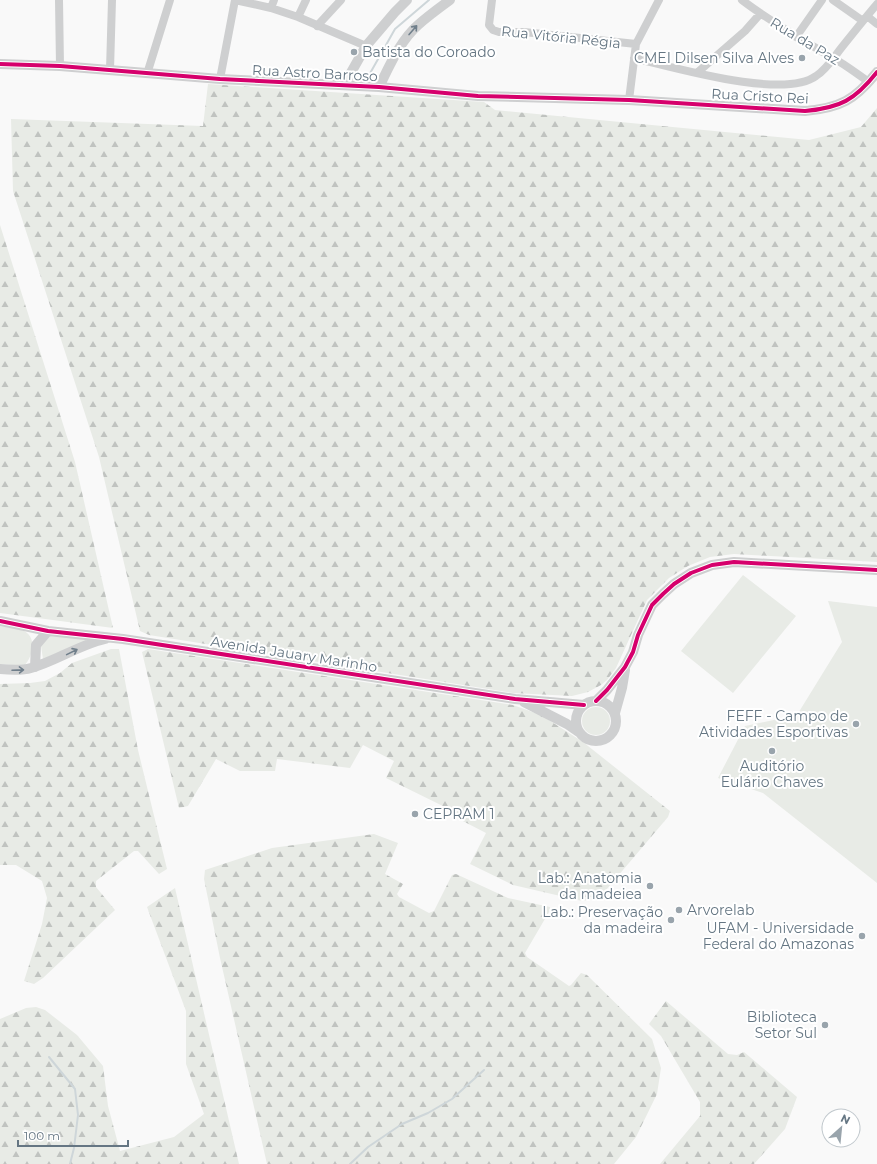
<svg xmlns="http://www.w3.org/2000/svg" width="877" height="1164" font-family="Montserrat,sans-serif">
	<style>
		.forest { fill: url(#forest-firs) }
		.park { fill: #e8ebe6 }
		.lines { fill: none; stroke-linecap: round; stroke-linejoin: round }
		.stream { stroke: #ced6d9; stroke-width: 2 }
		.minor { stroke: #cecfd0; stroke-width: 8 }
		.tertiary { stroke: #cecfd0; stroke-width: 10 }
		.cycleway-casing { stroke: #fff; stroke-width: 6 }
		.cycleway { stroke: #d6006c; stroke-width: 4 }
		.oneway { stroke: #707f8b }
		.poi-dot { fill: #99a4ac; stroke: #fff; stroke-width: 1.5 }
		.labels { text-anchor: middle; stroke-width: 4; stroke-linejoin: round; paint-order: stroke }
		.street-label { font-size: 14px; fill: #657683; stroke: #fff }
		.poi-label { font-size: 14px; fill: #657683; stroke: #fff; text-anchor: end }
	</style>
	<defs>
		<pattern id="forest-firs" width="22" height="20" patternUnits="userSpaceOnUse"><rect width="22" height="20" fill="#e8ebe6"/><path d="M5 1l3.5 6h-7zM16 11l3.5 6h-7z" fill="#c0c3c0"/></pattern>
	</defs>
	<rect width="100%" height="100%" fill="#f9f9f9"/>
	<path class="forest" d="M 208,84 L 484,102 L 495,110 L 809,140 L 861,127 L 877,108 L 877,562 L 734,554 L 710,557 L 688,566 L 669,578 L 647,600 L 616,668 L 607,680 L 601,685 L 588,692 L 572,696 L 513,693 L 149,635 L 140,631 L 99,457 L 13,191 L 11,119 L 203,126 Z
		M 0,225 L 75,462 L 113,628 L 0,613 Z
		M 111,649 L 119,649 L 138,750 L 167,869 L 159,874 L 138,851 L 134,851 L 96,881 L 96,887 L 115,910 L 43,978 L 34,984 L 24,981 L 42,924 L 47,898 L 42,881 L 16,865 L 0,865 L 0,684 L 30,683 L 45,681 L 60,673 L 72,663 Z
		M 148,649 L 513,705 L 541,715 L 583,742 L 670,811 L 668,817 L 606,890 L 594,899 L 582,901 L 513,885 L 470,864 L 486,833 L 455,817 L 455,812 L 386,778 L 394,761 L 363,745 L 350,768 L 277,759 L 275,771 L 240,771 L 216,759 L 188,806 L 179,808 L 142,652 Z
		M 374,834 L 398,843 L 385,874 L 403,884 L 397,894 L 399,897 L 429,913 L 434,911 L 452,875 L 456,874 L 508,898 L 550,907 L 549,912 L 525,953 L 527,957 L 569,986 L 571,985 L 581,973 L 587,975 L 652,1039 L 661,1068 L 657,1094 L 636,1137 L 614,1164 L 267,1164 L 220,958 L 204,879 L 205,870 L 272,848 Z
		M 175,888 L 239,1164 L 0,1164 L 0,1019 L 26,1008 L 36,1007 L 45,1010 L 77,1035 L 103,1066 L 108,1106 L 120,1151 L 174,1137 L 204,1114 L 186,1064 L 186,1011 L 147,907 Z
		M 666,1001 L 728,1054 L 737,1055 L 744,1052 L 797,1097 L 785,1129 L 754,1164 L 660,1164 L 700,1116 L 700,1102 L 661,1036 L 649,1024 Z"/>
	<path class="park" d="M 743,575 L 796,616 L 733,693 L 681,651 Z
		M 828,601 L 877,607 L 877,883 L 763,793 L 718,778 L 745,726 L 797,715 L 842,642 Z
		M 0,626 C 7,627 16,628 22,630 C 38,636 33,657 24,666 L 0,664 Z
		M 46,636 L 91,639 L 43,659 L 41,646 Z
		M582 721a14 14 0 1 1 28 0a14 14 0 1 1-28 0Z"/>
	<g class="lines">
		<path class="stream" d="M 364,84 L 395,29 L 429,0
			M 49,1057 L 75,1089 L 78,1115 L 74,1148 L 70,1164
			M 350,1164 L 368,1147 L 402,1124 L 428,1113 L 452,1099 L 484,1070"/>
		<path class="minor" d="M 59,0 L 60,66
			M 235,0 L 271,8 L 298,17 L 366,46
			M 492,0 L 489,25 L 493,30 L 499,32 L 524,32 L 636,44
			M 742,0 C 772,23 801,39 833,58 C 846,65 857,74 869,82
			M 833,0 L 863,21
			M 271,8 L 274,0
			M 867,16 L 877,24
			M 298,17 L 306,0
			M 317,26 L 341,0
			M 796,37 L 822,0
			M 634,58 C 673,67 784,100 816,76 C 827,69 834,57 842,47 C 854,32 865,18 877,4
			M 110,70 L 112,0
			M 698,72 L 745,31 L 760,14
			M 147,74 L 170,0
			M 220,79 L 235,0
			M 629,100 L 636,44 L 659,0"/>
		<path class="tertiary" d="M 0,64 L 60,66 L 220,79 L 379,87 L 478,96 L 629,100 L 805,111 C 840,108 855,100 877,72
			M 344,85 L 366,46 L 395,12 L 407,0
			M 379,87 C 390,65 400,41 418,25 C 428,16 439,8 450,0
			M 0,621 L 48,631 L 123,639 L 515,699 L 584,705
			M 35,667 L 36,645 L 48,631
			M 0,669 C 10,670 21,671 31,668 C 56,661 79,645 105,639
			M 596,701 L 607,690 L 625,667 L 633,652 L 638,635 L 652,605 L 663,594 L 674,584 L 691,573 L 712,565 L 734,562 L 877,570
			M576 721a20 20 0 1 1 40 0a20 20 0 1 1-40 0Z
			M 524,702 L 567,724 L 580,733
			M 615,713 L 622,688 L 625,670"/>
		<defs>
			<path id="cycleway" d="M 0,64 L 60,66 L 220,79 L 379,87 L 478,96 L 629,100 L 805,111 C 840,108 855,100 877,72
				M 0,621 L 48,631 L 123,639 L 515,699 L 584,705
				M 596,701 L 607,690 L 625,667 L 633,652 L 638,635 L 652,605 L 663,594 L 674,584 L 691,573 L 712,565 L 734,562 L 877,570"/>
		</defs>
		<use href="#cycleway" class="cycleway-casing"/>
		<use href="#cycleway" class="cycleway"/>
	</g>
	<defs><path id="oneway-shaft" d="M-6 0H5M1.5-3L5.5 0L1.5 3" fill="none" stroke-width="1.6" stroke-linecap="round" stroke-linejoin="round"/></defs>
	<g class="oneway">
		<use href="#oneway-shaft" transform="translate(413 30) rotate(-49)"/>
		<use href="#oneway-shaft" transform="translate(72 652) rotate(-26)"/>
		<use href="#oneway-shaft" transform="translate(18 670) rotate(-2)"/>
	</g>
	<g class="poi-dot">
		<circle cx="354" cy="52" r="4"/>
		<circle cx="802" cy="58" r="4"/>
		<circle cx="856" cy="724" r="4"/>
		<circle cx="772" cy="751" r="4"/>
		<circle cx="415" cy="814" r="4"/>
		<circle cx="650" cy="886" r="4"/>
		<circle cx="679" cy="910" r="4"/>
		<circle cx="671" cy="920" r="4"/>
		<circle cx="862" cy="936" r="4"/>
		<circle cx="825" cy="1025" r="4"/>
	</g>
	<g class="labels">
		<g class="street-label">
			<text transform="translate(561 37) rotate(6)" y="5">Rua Vitória Régia</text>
			<text transform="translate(805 41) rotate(31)" y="5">Rua da Paz</text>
			<text transform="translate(315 73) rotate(3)" y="5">Rua Astro Barroso</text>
			<text transform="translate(760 96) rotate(3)" y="5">Rua Cristo Rei</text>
			<text transform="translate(294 654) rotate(9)" y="5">Avenida Jauary Marinho</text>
		</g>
		<g class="poi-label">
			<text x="362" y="57" text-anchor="start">Batista do Coroado</text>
			<text x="794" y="63">CMEI Dilsen Silva Alves</text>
			<text x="848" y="721">FEFF - Campo de<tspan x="848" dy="16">Atividades Esportivas</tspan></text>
			<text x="772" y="771" text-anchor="middle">Auditório<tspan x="772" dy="16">Eulário Chaves</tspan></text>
			<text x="423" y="819" text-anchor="start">CEPRAM 1</text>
			<text x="642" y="883">Lab.: Anatomia<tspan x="642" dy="16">da madeiea</tspan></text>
			<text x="687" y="915" text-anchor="start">Arvorelab</text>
			<text x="663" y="917">Lab.: Preservação<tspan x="663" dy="16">da madeira</tspan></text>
			<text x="854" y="933">UFAM - Universidade<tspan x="854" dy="16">Federal do Amazonas</tspan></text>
			<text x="817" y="1022">Biblioteca<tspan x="817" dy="16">Setor Sul</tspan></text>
		</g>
	</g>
	<g transform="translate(841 1128) rotate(27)"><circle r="19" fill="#ffffff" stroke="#c1c8cd"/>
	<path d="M0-3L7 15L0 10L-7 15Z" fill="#99a4ac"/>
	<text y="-6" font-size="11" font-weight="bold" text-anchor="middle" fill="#657683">N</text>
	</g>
	<path d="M18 1140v6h110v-6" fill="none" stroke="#657683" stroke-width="2"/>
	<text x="24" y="1140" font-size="12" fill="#657683" stroke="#ffffff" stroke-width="3" paint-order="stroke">100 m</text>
</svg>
